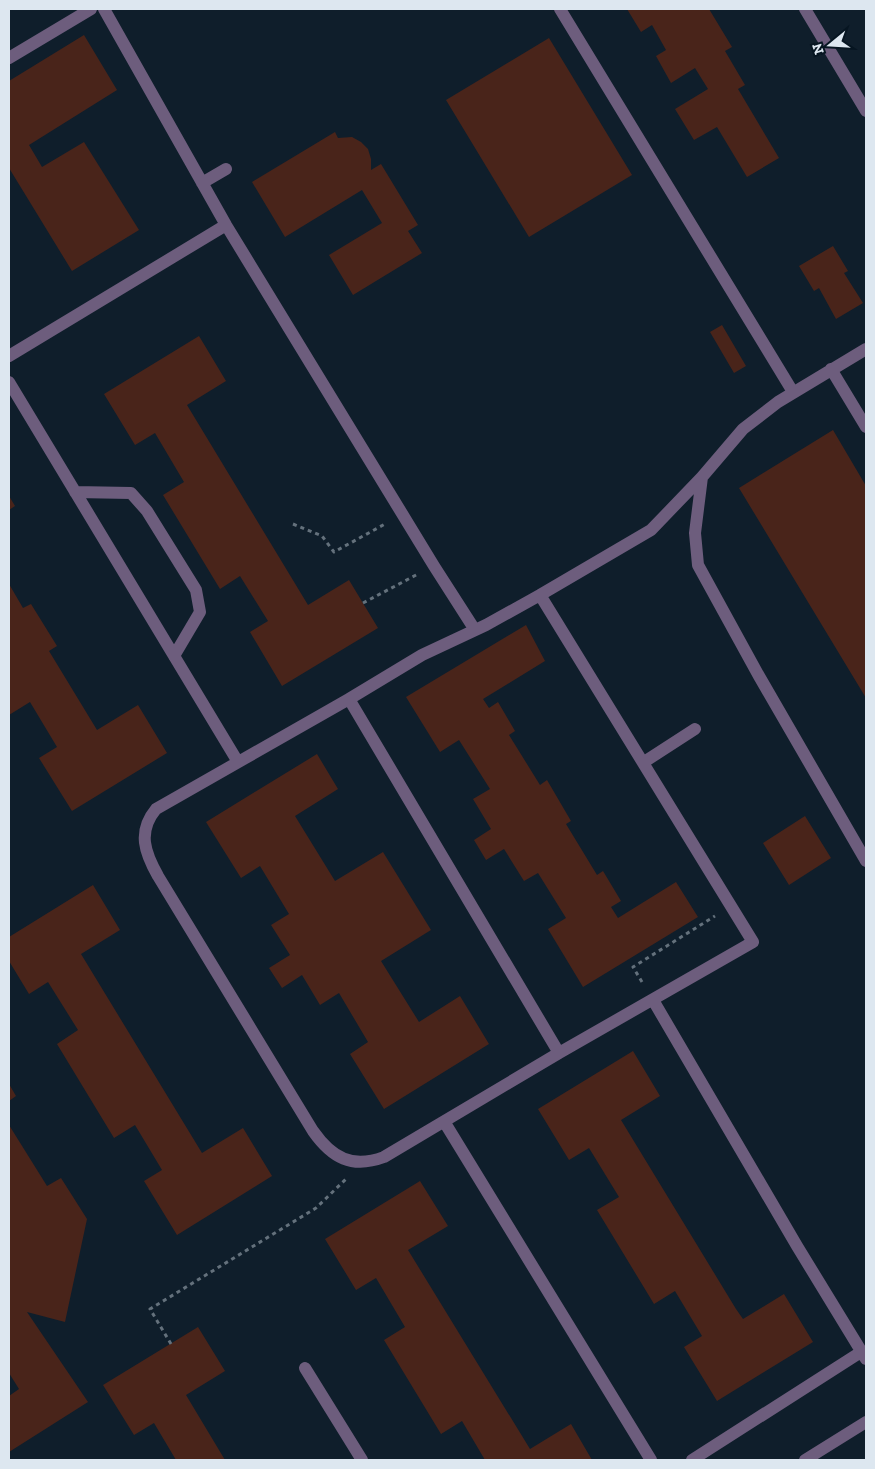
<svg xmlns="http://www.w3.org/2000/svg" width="875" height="1469" font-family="'Zilla Slab',serif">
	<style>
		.building { fill: #49241a }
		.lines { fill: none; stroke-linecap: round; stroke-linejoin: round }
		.path { stroke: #64717c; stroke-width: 3; stroke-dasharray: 4 4; stroke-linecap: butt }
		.minor { stroke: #6d5d7d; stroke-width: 12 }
	</style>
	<rect width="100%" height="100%" fill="#0f1e2b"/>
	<path class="building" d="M 627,9 L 709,9 L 732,47 L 725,51 L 745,85 L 738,89 L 779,158 L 747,177 L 717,127 L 694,140 L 675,109 L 708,89 L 695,68 L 671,83 L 656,56 L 666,50 L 652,25 L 641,32 Z
		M 84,35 L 117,90 L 29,145 L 42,167 L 84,142 L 139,230 L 72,271 L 9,168 L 9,81 Z
		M 549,38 L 632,175 L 529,237 L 446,100 Z
		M 335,132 L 338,138 L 352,137 L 361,142 L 368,149 L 371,159 L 371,170 L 381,164 L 418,225 L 408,231 L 422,253 L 353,295 L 329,255 L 382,223 L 362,190 L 285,237 L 252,182 Z
		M 833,246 L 848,271 L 844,273 L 863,303 L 836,319 L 819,288 L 814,291 L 799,266 Z
		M 722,325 L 746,366 L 734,373 L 710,332 Z
		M 199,336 L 226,381 L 187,405 L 308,605 L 349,580 L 378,628 L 282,686 L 250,632 L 268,621 L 240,576 L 220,589 L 163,495 L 184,482 L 155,433 L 135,445 L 104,394 Z
		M 833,430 L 866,486 L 866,698 L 739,488 Z
		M 9,496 L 15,506 L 9,510 Z
		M 9,584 L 23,608 L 31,604 L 57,646 L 49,651 L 97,730 L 138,705 L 167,753 L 72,811 L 39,758 L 57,747 L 30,702 L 9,715 Z
		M 526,625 L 545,661 L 483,699 L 489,708 L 498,702 L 515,731 L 509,735 L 540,785 L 547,780 L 571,821 L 566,824 L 597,875 L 603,871 L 621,901 L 611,907 L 618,918 L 676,882 L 698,917 L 583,987 L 548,929 L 566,918 L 538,873 L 524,881 L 504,849 L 486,860 L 474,840 L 491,829 L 473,799 L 490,789 L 459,740 L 440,752 L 406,697 Z
		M 317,754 L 338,789 L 295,816 L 335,881 L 383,852 L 431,930 L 381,961 L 419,1022 L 460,996 L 489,1044 L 384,1109 L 350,1054 L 368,1042 L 339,993 L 320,1005 L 302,975 L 282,988 L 269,968 L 290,955 L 271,925 L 289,914 L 260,866 L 241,878 L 206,822 Z
		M 805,816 L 831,858 L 789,885 L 763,843 Z
		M 93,885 L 120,930 L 81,954 L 202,1153 L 243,1128 L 272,1176 L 177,1235 L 144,1181 L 162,1170 L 135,1125 L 114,1138 L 57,1044 L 78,1030 L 48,982 L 29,994 L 9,961 L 9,937 Z
		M 633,1051 L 660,1096 L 621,1120 L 736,1309 L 743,1319 L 784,1294 L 813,1342 L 717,1401 L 684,1347 L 702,1336 L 675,1291 L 654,1304 L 597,1210 L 619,1197 L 589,1148 L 569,1160 L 538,1109 Z
		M 9,1084 L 16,1096 L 9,1101 Z
		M 9,1125 L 47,1186 L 61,1178 L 87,1219 L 65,1322 L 27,1312 L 88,1402 L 9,1452 L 9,1396 L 19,1389 L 9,1373 Z
		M 420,1181 L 448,1226 L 408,1250 L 530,1449 L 571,1424 L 592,1460 L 485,1460 L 462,1421 L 441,1434 L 384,1340 L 405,1327 L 376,1278 L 356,1290 L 325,1239 Z
		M 198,1327 L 225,1371 L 186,1395 L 225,1460 L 176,1460 L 154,1423 L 134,1435 L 103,1385 Z"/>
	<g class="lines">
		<path class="path" d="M 293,524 L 322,536 L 334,552 L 385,524
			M 363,603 L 418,574
			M 642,982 L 633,967 L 715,916
			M 171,1344 L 150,1309 L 316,1208 L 346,1179"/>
		<path class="minor" d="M 104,9 L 226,225 L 434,566 L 475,630
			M 560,9 L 793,392
			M 805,9 L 866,111
			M 9,58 L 91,9
			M 202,183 L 226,169
			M 9,356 L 226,225
			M 831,369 L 866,427
			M 9,382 L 238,762
			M 702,477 L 695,533 L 698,565 L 759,676 L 866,861
			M 75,492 L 131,493 L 147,511 L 196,590 L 200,612 L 174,656
			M 540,595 L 753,942 L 559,1053 L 349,699 L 422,655 L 486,625 L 540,595 L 651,530 L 702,477 L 743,429 L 778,402 L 866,349
			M 349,699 L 156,809 C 137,832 145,853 158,876 L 313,1131 C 332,1158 352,1169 384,1157 L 559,1053
			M 644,762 L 695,729
			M 653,1000 L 797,1246 L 866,1359
			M 445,1123 L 651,1460
			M 305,1368 L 362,1460
			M 692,1460 L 861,1352
			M 805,1460 L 866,1422"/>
	</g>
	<rect width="875" height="1469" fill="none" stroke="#dde7f0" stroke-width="20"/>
	<g transform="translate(830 45) rotate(252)" stroke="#061521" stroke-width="4" paint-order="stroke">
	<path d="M0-4L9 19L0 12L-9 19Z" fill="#dde7f0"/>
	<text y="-8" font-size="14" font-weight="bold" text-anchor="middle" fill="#dde7f0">N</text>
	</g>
</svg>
